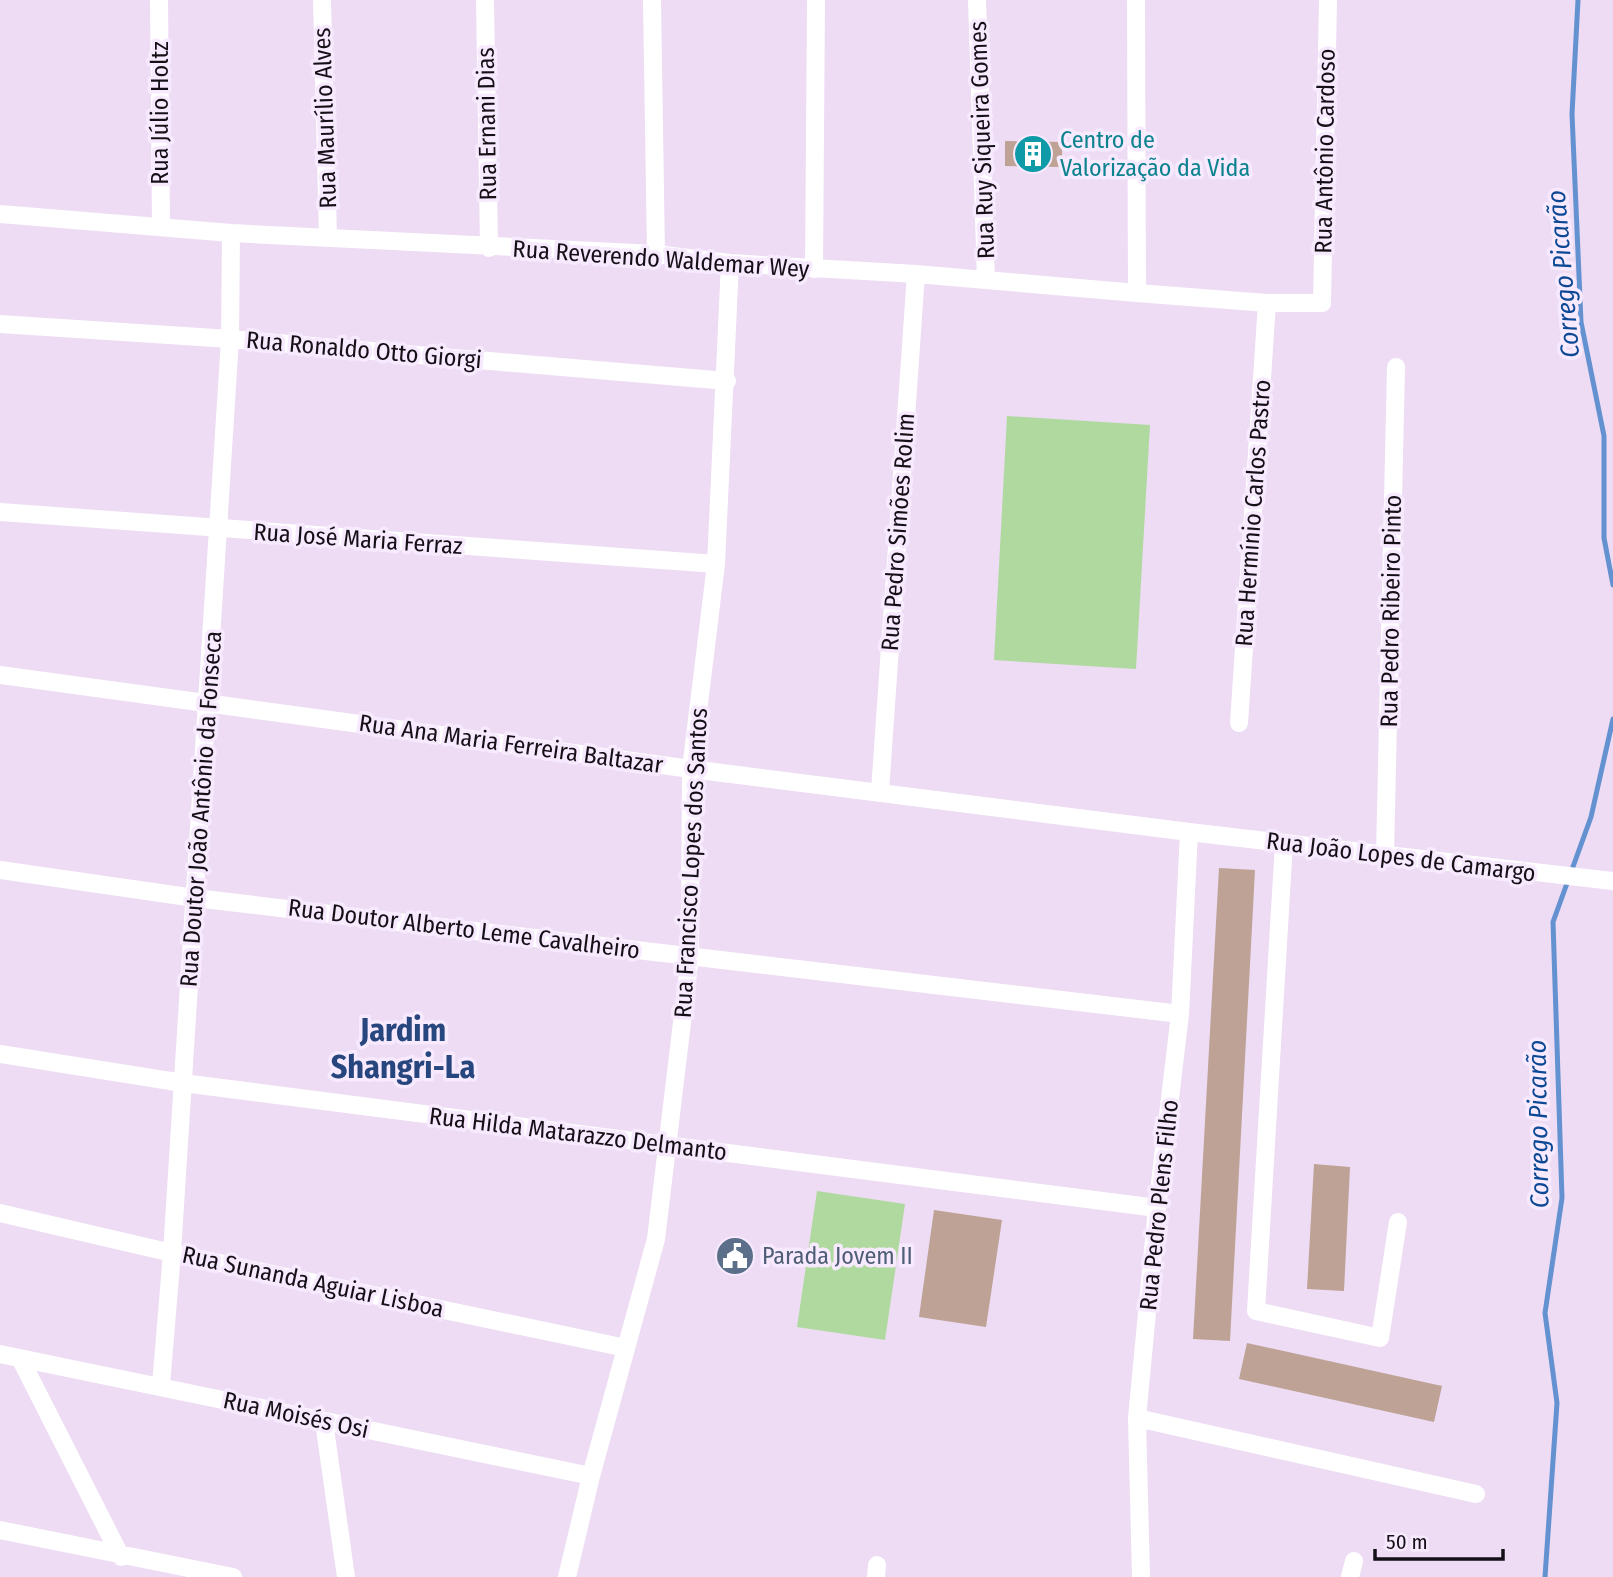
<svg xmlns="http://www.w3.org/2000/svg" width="1613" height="1577" font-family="'Fira Sans Condensed',sans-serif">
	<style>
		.green { fill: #afd99e }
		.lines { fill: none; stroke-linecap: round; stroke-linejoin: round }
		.stream { stroke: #6491d0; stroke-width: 5 }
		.building { fill: #bda295 }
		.minor { stroke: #fff; stroke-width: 18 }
		.labels { text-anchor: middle; stroke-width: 7; stroke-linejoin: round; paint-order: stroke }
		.street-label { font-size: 24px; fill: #150f17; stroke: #f8eafe }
		.culture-label { font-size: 24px; fill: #0d838f; stroke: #f8eafe; text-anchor: start }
		.service-label { font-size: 24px; fill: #4e5e75; stroke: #f8eafe; text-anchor: start }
		.water-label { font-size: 26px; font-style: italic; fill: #0c4893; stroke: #f8eafe }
		.district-label { font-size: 32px; font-weight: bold; fill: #27467d; stroke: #f8eafe }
	</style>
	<rect width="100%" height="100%" fill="#eddcf4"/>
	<path class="green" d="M 1007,416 L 1150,425 L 1136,669 L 994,660 Z
		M 817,1191 L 905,1204 L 885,1340 L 797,1327 Z"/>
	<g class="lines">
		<path class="stream" d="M 1578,0 L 1572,114 L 1581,322 L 1604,436 L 1604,538 L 1613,585
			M 1545,1577 L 1557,1403 L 1545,1313 L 1562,1198 L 1553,922 L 1591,817 L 1613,719"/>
	</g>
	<path class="building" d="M 1005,141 L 1062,142 L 1062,167 L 1005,166 Z
		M 1219,868 L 1255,870 L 1230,1341 L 1193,1339 Z
		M 1314,1164 L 1350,1167 L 1344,1291 L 1307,1289 Z
		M 934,1210 L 1002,1220 L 986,1327 L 919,1317 Z
		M 1247,1343 L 1442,1386 L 1434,1422 L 1239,1379 Z"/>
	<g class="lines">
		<path class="minor" d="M 159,0 L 161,225
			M 322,0 L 328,237
			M 485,0 L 489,248
			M 652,0 L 656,254
			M 977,0 L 986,280
			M 1136,0 L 1137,293
			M 0,214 L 231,233 L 656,254 L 730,263 L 916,274 L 1137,293 L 1267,303 L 1322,303 L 1328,0
			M 814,269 L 816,0
			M 0,324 L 230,339 L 727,381
			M 0,512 L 716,564
			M 0,675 L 691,769 L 1189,832 L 1613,881
			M 1239,723 L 1267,303
			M 880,791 L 916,274
			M 1284,843 L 1256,1311 L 1380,1338 L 1398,1222
			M 1385,855 L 1396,367
			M 0,870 L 195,898 L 1180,1014
			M 0,1054 L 183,1083 L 1157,1208
			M 0,1213 L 172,1253 L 626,1348
			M 0,1354 L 591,1476
			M 20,1358 L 121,1557
			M 161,1385 L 172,1253 L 230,339 L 231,233
			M 1137,1418 L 1476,1494
			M 324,1422 L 346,1577
			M 0,1530 L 233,1577
			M 567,1577 L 591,1476 L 656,1239 L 690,956 L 691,769 L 716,564 L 730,263
			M 876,1577 L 877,1565
			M 1141,1577 L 1137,1418 L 1157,1208 L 1180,1014 L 1189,832
			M 1350,1577 L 1354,1561"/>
	</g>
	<defs>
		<symbol id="building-disc" viewBox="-11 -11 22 22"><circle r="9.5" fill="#0f9aa8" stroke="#f8eafe"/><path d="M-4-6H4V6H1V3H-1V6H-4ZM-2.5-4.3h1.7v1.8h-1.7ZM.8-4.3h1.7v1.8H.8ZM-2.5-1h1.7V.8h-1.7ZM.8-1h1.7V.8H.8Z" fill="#fff"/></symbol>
		<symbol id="civic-disc" viewBox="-11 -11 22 22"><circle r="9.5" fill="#5c6f8a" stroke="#f8eafe"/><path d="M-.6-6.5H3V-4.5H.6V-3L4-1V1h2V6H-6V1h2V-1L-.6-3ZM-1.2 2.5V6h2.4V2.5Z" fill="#fff"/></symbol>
	</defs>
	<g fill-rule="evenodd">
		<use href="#building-disc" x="1011" y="132" width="44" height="44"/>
		<use href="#civic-disc" x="713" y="1234" width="44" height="44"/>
	</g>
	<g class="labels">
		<g class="street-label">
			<text transform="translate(160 113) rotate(-90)" y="8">Rua Júlio Holtz</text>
			<text transform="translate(325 118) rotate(-92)" y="8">Rua Maurílio Alves</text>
			<text transform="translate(487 124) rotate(-91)" y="8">Rua Ernani Dias</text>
			<text transform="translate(982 140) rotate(-92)" y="8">Rua Ruy Siqueira Gomes</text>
			<text transform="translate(1325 151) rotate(-89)" y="8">Rua Antônio Cardoso</text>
			<text transform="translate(661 259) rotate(4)" y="8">Rua Reverendo Waldemar Wey</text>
			<text transform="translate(364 350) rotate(5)" y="8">Rua Ronaldo Otto Giorgi</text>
			<text transform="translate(1253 513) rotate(-86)" y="8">Rua Hermínio Carlos Pastro</text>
			<text transform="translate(898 532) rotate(-86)" y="8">Rua Pedro Simões Rolim</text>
			<text transform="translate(358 539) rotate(4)" y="8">Rua José Maria Ferraz</text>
			<text transform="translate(1391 611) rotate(-89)" y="8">Rua Pedro Ribeiro Pinto</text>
			<text transform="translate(511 744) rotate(8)" y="8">Rua Ana Maria Ferreira Baltazar</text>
			<text transform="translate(201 809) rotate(-86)" y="8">Rua Doutor João Antônio da Fonseca</text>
			<text transform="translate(1401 857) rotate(7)" y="8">Rua João Lopes de Camargo</text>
			<text transform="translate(691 863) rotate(-87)" y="8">Rua Francisco Lopes dos Santos</text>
			<text transform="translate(464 929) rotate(7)" y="8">Rua Doutor Alberto Leme Cavalheiro</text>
			<text transform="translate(578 1134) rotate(7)" y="8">Rua Hilda Matarazzo Delmanto</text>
			<text transform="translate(1159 1205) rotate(-84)" y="8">Rua Pedro Plens Filho</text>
			<text transform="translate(313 1282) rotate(12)" y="8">Rua Sunanda Aguiar Lisboa</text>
			<text transform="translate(296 1415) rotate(12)" y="8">Rua Moisés Osi</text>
		</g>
		<g class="culture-label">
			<text x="1060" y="148">Centro de<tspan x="1060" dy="28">Valorização da Vida</tspan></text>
		</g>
		<g class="service-label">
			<text x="762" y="1264">Parada Jovem II</text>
		</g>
		<g class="water-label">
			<text transform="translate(1563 274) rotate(-95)" y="9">Corrego Picarão</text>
			<text transform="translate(1538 1124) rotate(-91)" y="9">Corrego Picarão</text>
		</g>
		<g class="district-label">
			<text x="403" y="1041">Jardim<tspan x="403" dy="37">Shangri-La</tspan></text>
		</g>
	</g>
	<path d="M1375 1549v10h128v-10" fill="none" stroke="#150f17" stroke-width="3.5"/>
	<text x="1386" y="1549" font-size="21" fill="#150f17" stroke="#f8eafe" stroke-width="5" paint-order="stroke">50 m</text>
</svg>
